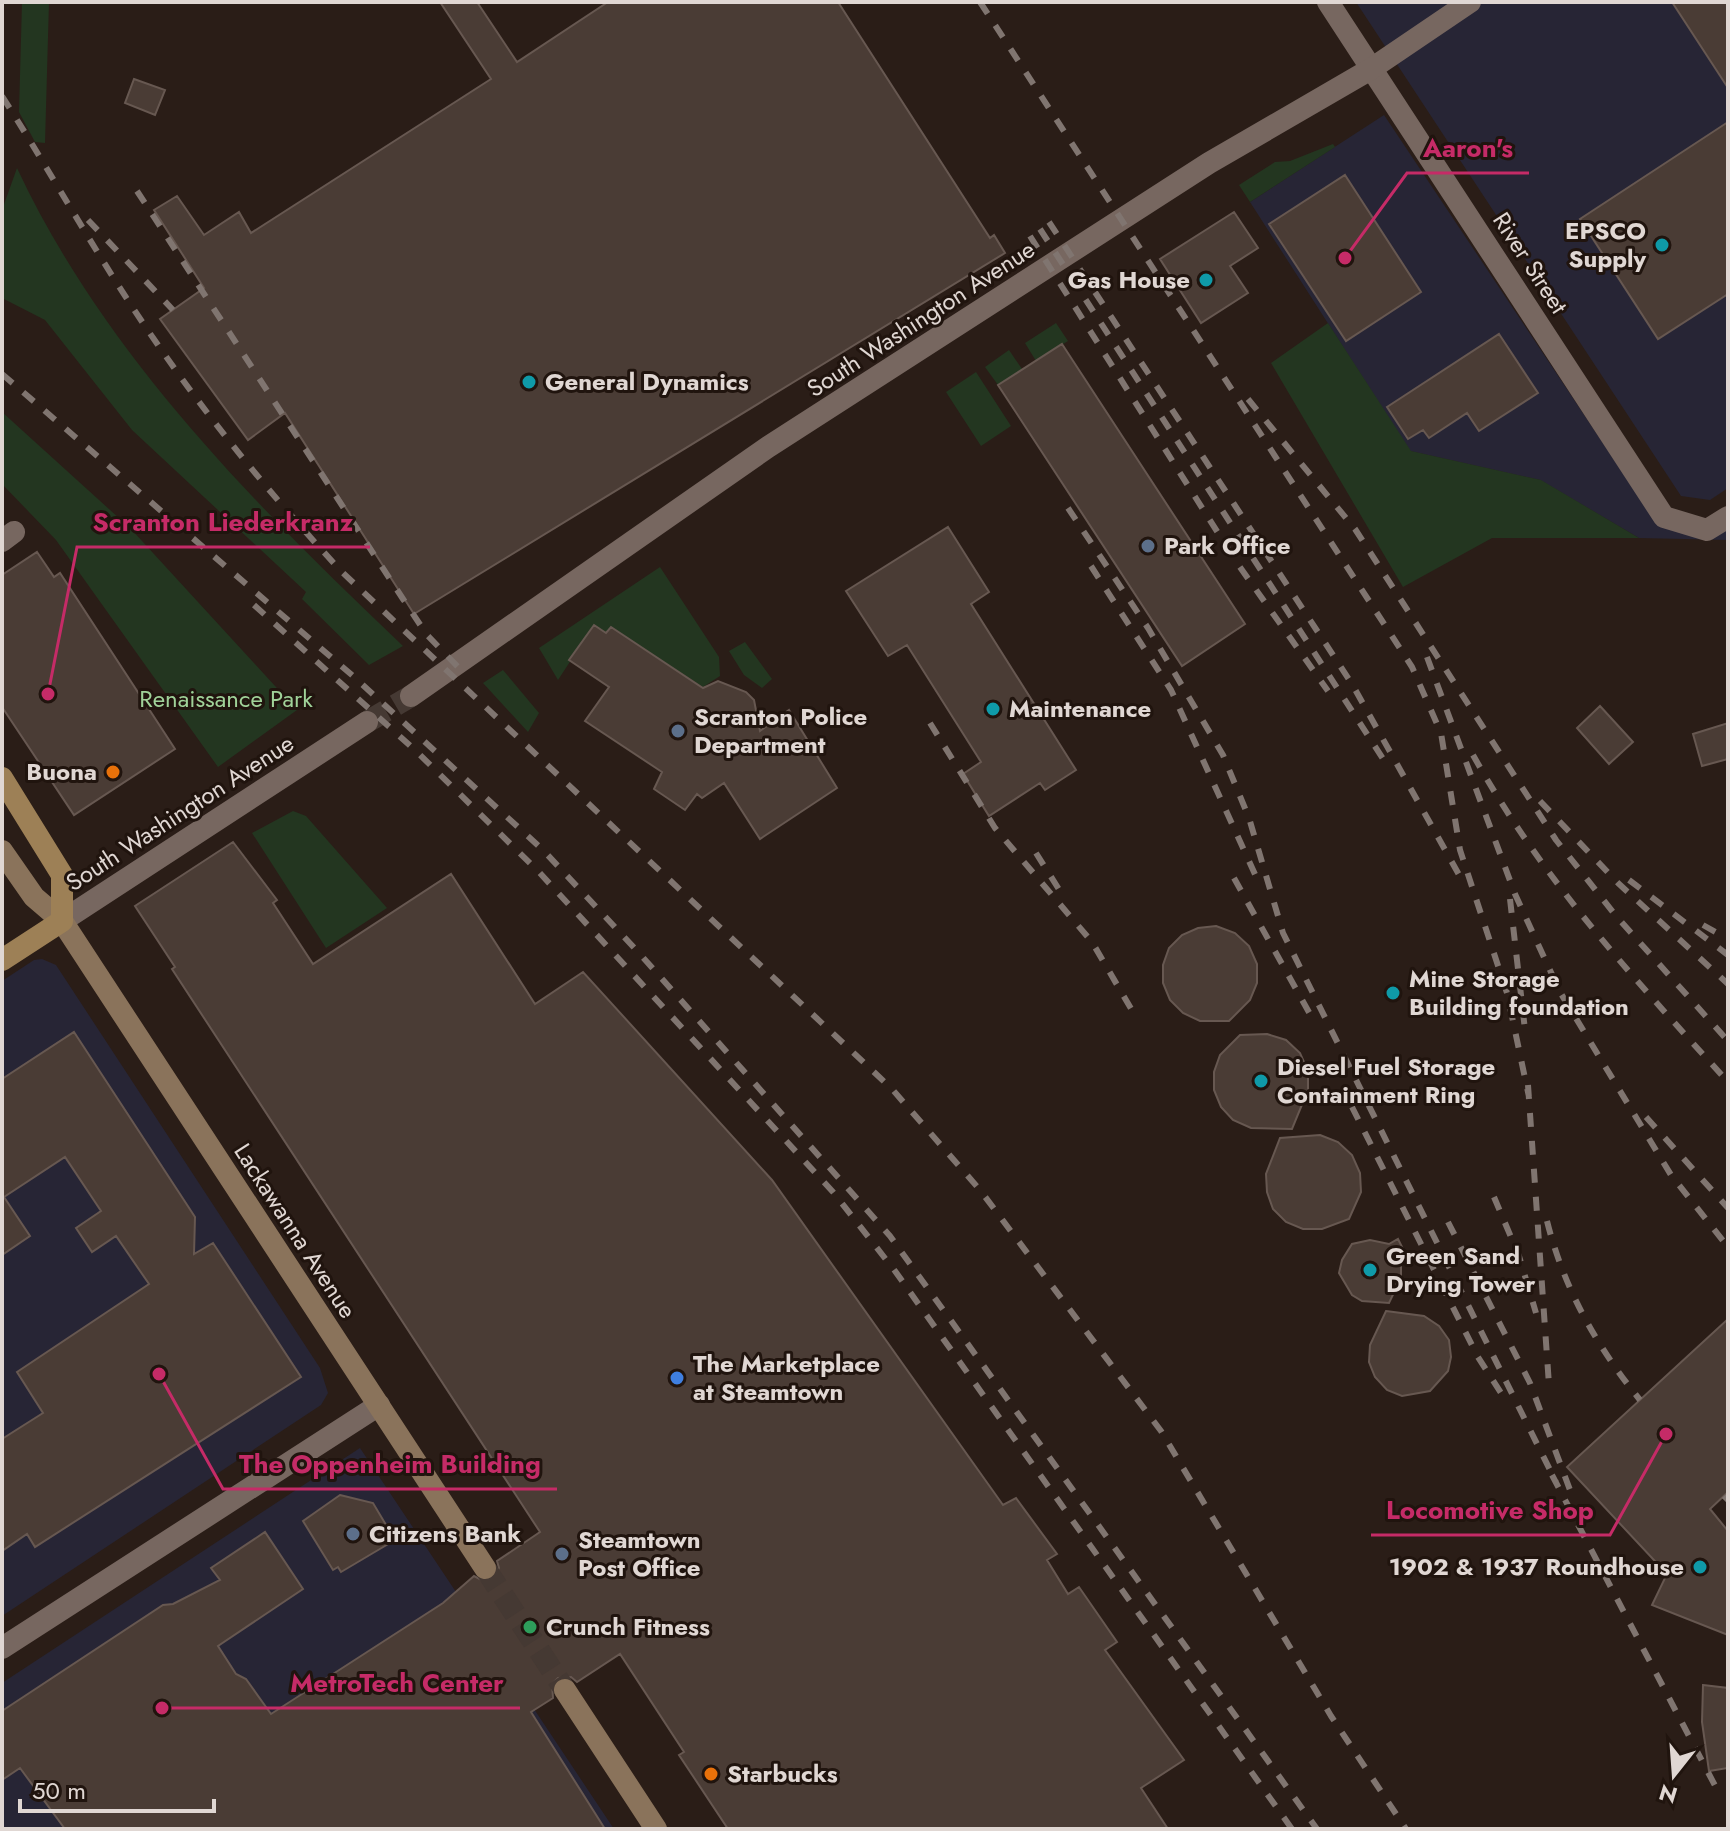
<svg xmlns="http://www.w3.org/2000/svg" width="1730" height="1831" font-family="Jost,sans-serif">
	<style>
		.commercial { fill: #272535 }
		.green { fill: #233620 }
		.building { fill: #4a3c35; stroke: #675851; stroke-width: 2 }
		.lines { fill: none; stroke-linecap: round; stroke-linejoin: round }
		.tertiary-tunnel { stroke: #453933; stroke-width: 22; stroke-dasharray: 22 11; stroke-linecap: butt }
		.secondary-tunnel { stroke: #453933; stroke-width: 22; stroke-dasharray: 22 11; stroke-linecap: butt }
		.pedestrian { stroke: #776760; stroke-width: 22 }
		.minor { stroke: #776760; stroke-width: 22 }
		.tertiary { stroke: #776760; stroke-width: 22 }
		.secondary { stroke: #8a735b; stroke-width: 22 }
		.primary { stroke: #9d8056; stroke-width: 22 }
		.rail { stroke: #807570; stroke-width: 6; stroke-dasharray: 14 14; stroke-linecap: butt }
		.culture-dot { fill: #0f9aa8; stroke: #20140e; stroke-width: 3 }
		.service-dot { fill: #5c6f8a; stroke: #20140e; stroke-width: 3 }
		.food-dot { fill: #e8710a; stroke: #20140e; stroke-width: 3 }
		.shop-dot { fill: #3f7fe0; stroke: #20140e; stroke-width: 3 }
		.leisure-dot { fill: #2e9e5b; stroke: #20140e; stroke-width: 3 }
		.labels { text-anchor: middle; stroke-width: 6; stroke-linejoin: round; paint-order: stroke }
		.poi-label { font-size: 24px; font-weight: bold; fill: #e0d7d3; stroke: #20140e; text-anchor: start }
		.street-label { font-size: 24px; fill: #e0d7d3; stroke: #20140e }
		.park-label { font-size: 24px; fill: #a0d299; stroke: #20140e }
		.leader { fill: none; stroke: #c52b67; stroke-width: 3 }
		.callout-dot { fill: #c52b67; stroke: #20140e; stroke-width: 3 }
		.callout-label { font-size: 26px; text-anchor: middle; font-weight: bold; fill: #c52b67; stroke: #20140e; stroke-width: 6; stroke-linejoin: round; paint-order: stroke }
	</style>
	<rect width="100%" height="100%" fill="#2a1d17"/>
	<path class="commercial" d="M 1356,2 L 1728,2 L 1728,488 L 1710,500 L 1681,496 Z
		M 1384,115 L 1655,521 L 1728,523 L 1728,540 L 1639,538 L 1540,480 L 1410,451 L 1250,202 Z
		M 42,959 L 56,965 L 320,1368 L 328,1393 L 321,1405 L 2,1616 L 2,981 L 34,960 Z
		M 360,1448 L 614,1829 L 2,1829 L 2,1683 Z"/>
	<path class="green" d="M 22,2 L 49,2 L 45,143 L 35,142 L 19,112 Z
		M 1333,144 L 1335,147 L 1250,202 L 1239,185 L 1275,162 L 1290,161 Z
		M 17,168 C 104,354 256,506 403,646 L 369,665 L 302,599 L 306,592 L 132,430 L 45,320 L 2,298 L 2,210 Z
		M 1056,323 L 1068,341 L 1036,361 L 1025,343 Z
		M 1328,323 L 1411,451 L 1541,480 L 1639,538 L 1492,538 L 1403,587 L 1271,363 Z
		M 1009,350 L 1022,369 L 998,385 L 985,367 Z
		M 976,372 L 1011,426 L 981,446 L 946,392 Z
		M 2,412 L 131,529 L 297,710 L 218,767 L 56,540 L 2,484 Z
		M 660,567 L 719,657 L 720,676 L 703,687 L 611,628 L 606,633 L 594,625 L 558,680 L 539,648 Z
		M 745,642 L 772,679 L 762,688 L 744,675 L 729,651 Z
		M 503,670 L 539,713 L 528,732 L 483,683 Z
		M 293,811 L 306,816 L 387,908 L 326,948 L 252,833 Z"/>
	<path class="building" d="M 440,2 L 477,2 L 517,62 L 608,2 L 838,2 L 990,238 L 994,235 L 1005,253 L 414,614 L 285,413 L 248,440 L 160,319 L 204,288 L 154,210 L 177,196 L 204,235 L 239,212 L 251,233 L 491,79 Z
		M 1672,2 L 1728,2 L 1728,88 Z
		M 134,79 L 165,90 L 155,115 L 125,103 Z
		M 1728,122 L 1728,294 L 1658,339 L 1580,219 Z
		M 1345,175 L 1421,292 L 1346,341 L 1269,224 Z
		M 1234,212 L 1258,248 L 1230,266 L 1248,293 L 1201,323 L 1160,259 Z
		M 1499,334 L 1538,393 L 1479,431 L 1467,413 L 1429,438 L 1423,430 L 1408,439 L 1387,407 Z
		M 1062,344 L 1245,624 L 1182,666 L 998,385 Z
		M 948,527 L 989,592 L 971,604 L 1076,770 L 1045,790 L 1040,783 L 989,816 L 963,774 L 981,762 L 907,645 L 888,656 L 846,591 Z
		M 37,552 L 54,577 L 60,573 L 175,749 L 74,815 L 2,707 L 2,575 Z
		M 594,625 L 606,633 L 611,627 L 703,688 L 718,681 L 746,692 L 754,700 L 760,731 L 789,710 L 837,788 L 760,839 L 724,783 L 702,798 L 697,794 L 685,810 L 654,789 L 662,772 L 585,721 L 609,687 L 569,660 Z
		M 1600,706 L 1633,742 L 1609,764 L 1577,728 Z
		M 1728,723 L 1728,759 L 1702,766 L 1693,734 Z
		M 233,842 L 277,900 L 273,903 L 313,964 L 451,874 L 535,1004 L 583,972 L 772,1180 L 1003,1505 L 1016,1498 L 1057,1554 L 1047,1560 L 1068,1594 L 1079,1587 L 1117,1642 L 1105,1650 L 1184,1760 L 1141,1788 L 1168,1829 L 728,1829 L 679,1755 L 684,1752 L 620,1654 L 577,1682 L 571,1677 L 558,1678 L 552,1684 L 553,1698 L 531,1712 L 605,1829 L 65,1829 L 20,1768 L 2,1780 L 2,1711 L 163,1605 L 173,1604 L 220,1580 L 211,1568 L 265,1532 L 303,1589 L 218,1646 L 236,1674 L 246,1679 L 271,1714 L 443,1603 L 474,1576 L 485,1582 L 493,1579 L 499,1568 L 497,1561 L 540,1532 L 172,969 L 175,967 L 135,906 Z
		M 1216,926 L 1235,933 L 1249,946 L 1257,964 L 1257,983 L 1250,1000 L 1229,1021 L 1200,1021 L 1183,1013 L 1170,1000 L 1163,983 L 1163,965 L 1169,948 L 1182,935 L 1198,928 Z
		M 74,1032 L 195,1217 L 194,1254 L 213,1243 L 301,1377 L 35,1547 L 27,1534 L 2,1551 L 2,1439 L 43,1413 L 17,1372 L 149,1284 L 116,1236 L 92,1252 L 76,1228 L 101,1211 L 65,1157 L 4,1197 L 30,1236 L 2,1255 L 2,1079 Z
		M 1267,1034 L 1286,1040 L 1300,1053 L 1308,1071 L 1308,1090 L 1292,1129 L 1251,1128 L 1233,1120 L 1221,1107 L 1214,1090 L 1214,1072 L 1220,1055 L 1240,1035 Z
		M 1320,1135 L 1338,1142 L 1352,1155 L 1360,1173 L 1361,1192 L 1349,1219 L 1322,1229 L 1303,1229 L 1286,1222 L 1273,1209 L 1267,1192 L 1266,1174 L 1280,1138 Z
		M 1398,1239 L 1408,1259 L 1401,1262 L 1401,1278 L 1389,1303 L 1362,1301 L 1352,1295 L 1339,1273 L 1342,1260 L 1352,1244 L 1370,1240 L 1389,1244 Z
		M 1386,1311 L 1424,1316 L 1439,1326 L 1449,1340 L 1451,1357 L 1448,1371 L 1430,1391 L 1402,1396 L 1387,1390 L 1375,1377 L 1369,1362 L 1370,1345 Z
		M 1728,1319 L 1728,1492 L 1710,1509 L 1728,1531 L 1728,1635 L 1652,1605 L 1667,1574 L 1567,1467 Z
		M 340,1495 L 373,1503 L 395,1540 L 341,1572 L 338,1567 L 333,1570 L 303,1521 Z
		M 1703,1685 L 1728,1688 L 1728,1768 L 1709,1771 L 1702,1722 Z"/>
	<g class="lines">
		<path class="tertiary-tunnel" d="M 367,722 L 411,696"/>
		<path class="secondary-tunnel" d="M 485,1568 L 565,1690"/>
		<path class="pedestrian" d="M 2,541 L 14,532"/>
		<path class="minor" d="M 1328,2 L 1664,517 L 1707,530 L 1728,517
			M 2,1648 L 379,1405"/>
		<path class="tertiary" d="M 411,696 L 768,447 L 1209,163 L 1371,69 L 1470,2
			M 62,921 L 367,722"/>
		<path class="secondary" d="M 2,851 L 34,897 L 62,921 L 485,1568
			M 565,1690 L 656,1829"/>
		<path class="primary" d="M 2,778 L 62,875 L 62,921 L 2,960"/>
		<path class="rail" d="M 980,2 L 1412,667 L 1441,733 L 1460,850 L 1507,993 L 1529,1097
			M 2,96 C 55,179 102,265 158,345 C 214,426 276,501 343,573 L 892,1089 L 980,1190 L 1161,1431 L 1331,1716 L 1406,1829
			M 137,191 L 403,599 L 427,635 L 462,671
			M 88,220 L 173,310
			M 1049,222 L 1352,684 L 1462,880
			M 1040,229 L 1389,768
			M 1030,236 L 1237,563 L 1328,691
			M 2,374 L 353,676 L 543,850 L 639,953 L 890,1236 L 1317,1829
			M 1248,399 L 1355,529 L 1556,840 L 1616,916 L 1728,1041
			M 1068,508 L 1148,628 L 1223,755 L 1249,818 L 1283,933 L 1556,1482
			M 1091,566 L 1171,690 L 1259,883
			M 254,605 L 416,751 L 538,871 L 833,1192 L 895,1271 L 1292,1829
			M 1427,657 L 1515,894 L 1560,992 L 1671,1175 L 1728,1247
			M 930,723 L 995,828 L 1092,942 L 1133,1012
			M 1473,755 C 1544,882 1632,976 1728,1082
			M 1540,801 L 1618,883 L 1728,984
			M 1036,853 L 1060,891
			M 1234,878 L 1315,1023
			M 1629,880 L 1728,955
			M 1510,899 L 1525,1030
			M 1703,925 L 1728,939
			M 1528,1085 L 1549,1385
			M 1352,1107 L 1478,1357 L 1501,1393
			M 1646,1117 L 1728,1208
			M 1494,1197 L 1519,1256 L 1536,1313
			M 1547,1221 C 1564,1289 1597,1347 1640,1400
			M 1448,1222 L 1530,1383 L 1570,1490
			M 1552,1475 L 1721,1797
			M 1724,1496 L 1728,1500"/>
	</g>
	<g class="culture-dot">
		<circle cx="1662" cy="245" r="8"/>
		<circle cx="1206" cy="280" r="8"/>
		<circle cx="529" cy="382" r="8"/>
		<circle cx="993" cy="709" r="8"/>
		<circle cx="1393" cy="993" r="8"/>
		<circle cx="1261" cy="1081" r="8"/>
		<circle cx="1370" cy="1270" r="8"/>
		<circle cx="1700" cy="1567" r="8"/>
	</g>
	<g class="service-dot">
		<circle cx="1148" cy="546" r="8"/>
		<circle cx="678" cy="731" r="8"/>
		<circle cx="353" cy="1534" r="8"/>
		<circle cx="562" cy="1554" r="8"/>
	</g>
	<g class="food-dot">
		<circle cx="113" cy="772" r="8"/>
		<circle cx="711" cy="1774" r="8"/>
	</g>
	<circle class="shop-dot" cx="677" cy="1378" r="8"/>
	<circle class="leisure-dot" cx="530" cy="1627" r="8"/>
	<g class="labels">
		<g class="poi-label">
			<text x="1646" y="239" text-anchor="end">EPSCO<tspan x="1646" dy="28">Supply</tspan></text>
			<text x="1190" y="288" text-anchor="end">Gas House</text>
			<text x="545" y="390">General Dynamics</text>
			<text x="1164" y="554">Park Office</text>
			<text x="1009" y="717">Maintenance</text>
			<text x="694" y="725">Scranton Police<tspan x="694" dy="28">Department</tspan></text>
			<text x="97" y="780" text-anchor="end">Buona</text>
			<text x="1409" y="987">Mine Storage<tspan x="1409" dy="28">Building foundation</tspan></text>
			<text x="1277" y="1075">Diesel Fuel Storage<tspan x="1277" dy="28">Containment Ring</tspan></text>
			<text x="1386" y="1264">Green Sand<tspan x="1386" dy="28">Drying Tower</tspan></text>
			<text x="693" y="1372">The Marketplace<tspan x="693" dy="28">at Steamtown</tspan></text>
			<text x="369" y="1542">Citizens Bank</text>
			<text x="578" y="1548">Steamtown<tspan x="578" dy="28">Post Office</tspan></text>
			<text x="1684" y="1575" text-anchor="end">1902 &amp; 1937 Roundhouse</text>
			<text x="546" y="1635">Crunch Fitness</text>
			<text x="727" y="1782">Starbucks</text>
		</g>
		<g class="street-label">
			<text transform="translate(1530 263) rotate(57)" y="8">River Street</text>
			<text transform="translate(921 319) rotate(-33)" y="8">South Washington Avenue</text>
			<text transform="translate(180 813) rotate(-33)" y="8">South Washington Avenue</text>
			<text transform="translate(295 1231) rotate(57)" y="8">Lackawanna Avenue</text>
		</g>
		<g class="park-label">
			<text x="226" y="707">Renaissance Park</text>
		</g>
	</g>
	<path class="leader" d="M1345 258L1407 173H1529M48 694L77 547H370M159 1374L223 1489H557M1666 1434L1610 1535H1371M162 1708L275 1708H520"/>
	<g class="callout-dot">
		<circle cx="1345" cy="258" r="8"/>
		<circle cx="48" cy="694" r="8"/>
		<circle cx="159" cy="1374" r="8"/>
		<circle cx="1666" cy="1434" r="8"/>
		<circle cx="162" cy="1708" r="8"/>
	</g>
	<g class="callout-label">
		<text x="1468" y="157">Aaron's</text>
		<text x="223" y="531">Scranton Liederkranz</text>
		<text x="390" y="1473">The Oppenheim Building</text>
		<text x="1490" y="1519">Locomotive Shop</text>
		<text x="397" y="1692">MetroTech Center</text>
	</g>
	<rect width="1730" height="1831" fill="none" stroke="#e0d7d3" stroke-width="8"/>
	<g transform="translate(1674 1775) rotate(197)" stroke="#20140e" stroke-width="6" paint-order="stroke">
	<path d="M0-6L14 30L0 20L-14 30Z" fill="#e0d7d3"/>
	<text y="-12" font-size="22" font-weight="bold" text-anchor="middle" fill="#e0d7d3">N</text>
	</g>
	<path d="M20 1799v12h194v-12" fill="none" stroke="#e0d7d3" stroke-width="4"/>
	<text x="32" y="1799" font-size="24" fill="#e0d7d3" stroke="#20140e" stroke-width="6" paint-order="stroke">50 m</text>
</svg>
